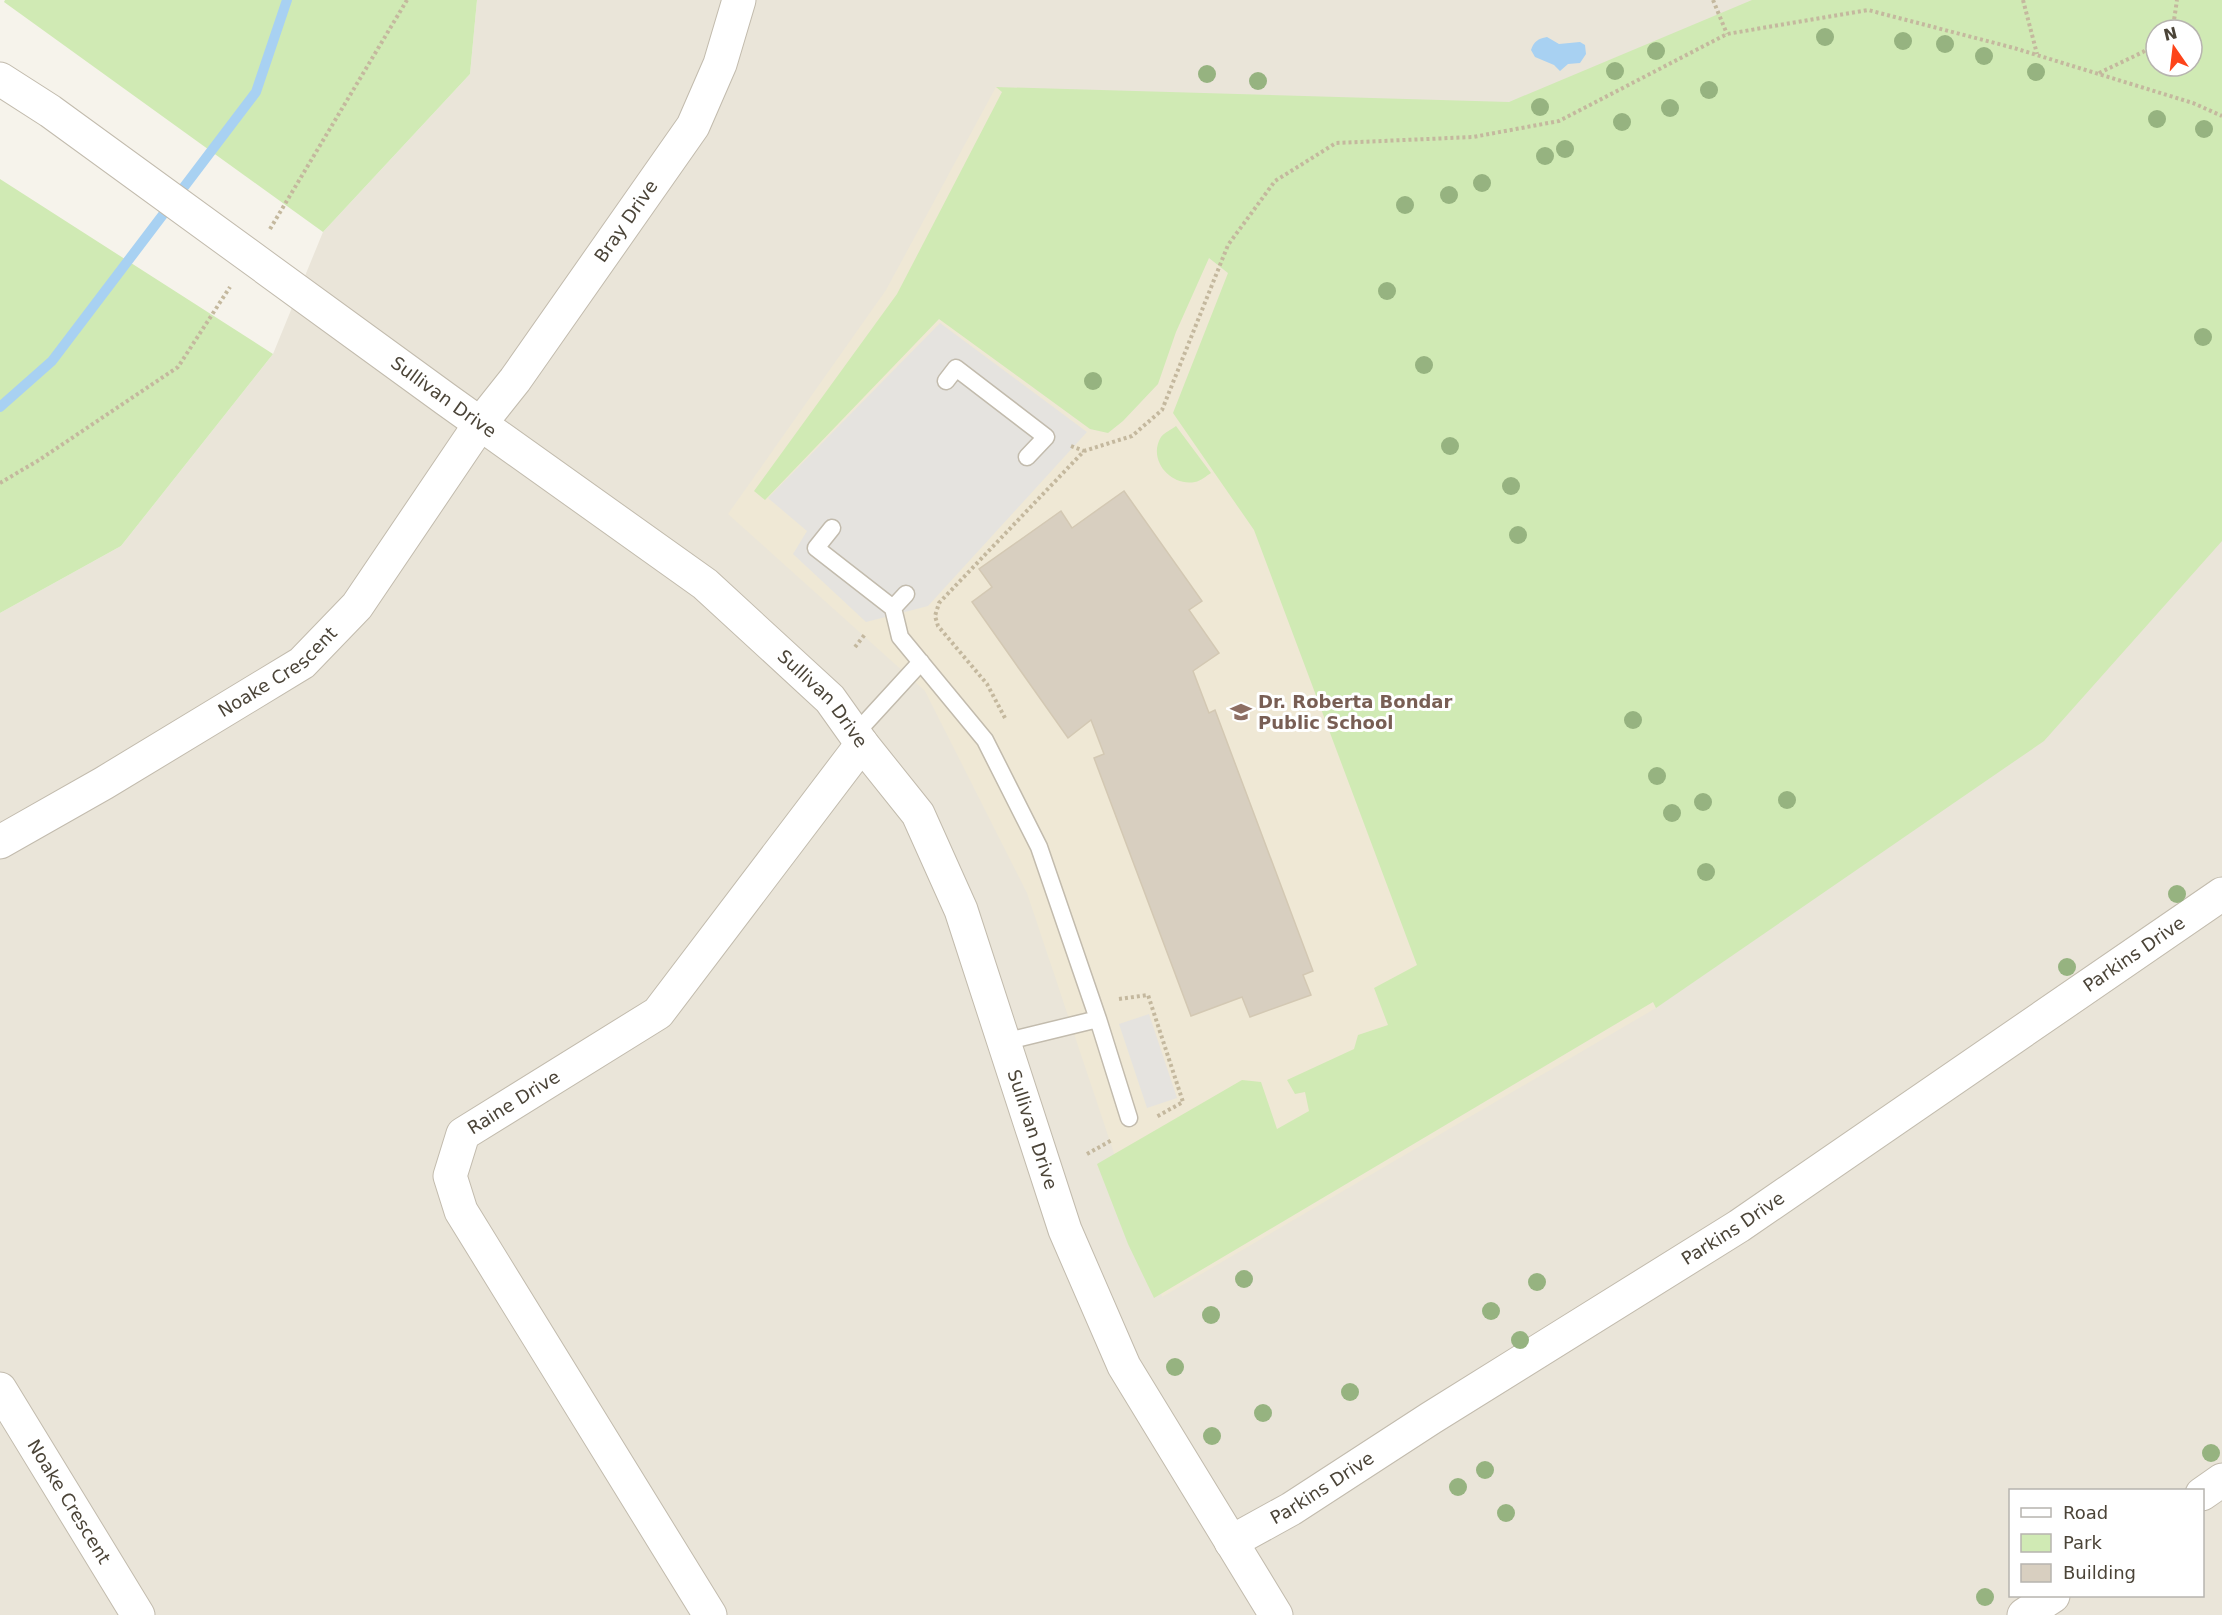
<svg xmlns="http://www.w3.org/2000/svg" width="2222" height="1615" font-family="'DejaVu Sans',sans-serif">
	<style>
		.residential { fill: #eae5d9; fill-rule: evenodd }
		.education { fill: #efe8d5 }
		.green { fill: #d0eab4; fill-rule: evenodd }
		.parking { fill: #e5e3df }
		.water { fill: #a8d1f2 }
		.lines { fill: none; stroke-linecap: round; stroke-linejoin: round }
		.stream { stroke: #a8d1f2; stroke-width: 10 }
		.building { fill: #d8cfc0; stroke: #d3c8b3; stroke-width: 1.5 }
		.lane-casing { stroke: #c2bbad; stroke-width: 19 }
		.street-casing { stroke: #c2bbad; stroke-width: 35 }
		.path { stroke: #c4b89e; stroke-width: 4; stroke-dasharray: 3 3; stroke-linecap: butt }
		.lane { stroke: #fff; stroke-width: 16 }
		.street { stroke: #fff; stroke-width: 33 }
		.tree { fill: #96b380 }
		.labels { text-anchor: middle; stroke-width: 6; stroke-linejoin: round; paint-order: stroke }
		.street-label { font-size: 18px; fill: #4b4438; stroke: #fff }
		.education-label { font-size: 18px; font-weight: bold; fill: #785e54; stroke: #fff; text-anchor: start }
	</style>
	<rect width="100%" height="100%" fill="#f6f3eb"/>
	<path class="residential" d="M 477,0 L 2222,0 L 2222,1615 L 0,1615 L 0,613 L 121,546 L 273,354 L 323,232 L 470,74 ZM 2156,30 L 2192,30 L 2192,66 L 2156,66 ZM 2010,1490 L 2202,1490 L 2202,1596 L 2010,1596 Z"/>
	<path class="education" d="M 996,87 L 1372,389 L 1558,733 L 1656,1008 L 1162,1297 L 1027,893 L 925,691 L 728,514 L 886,290 Z"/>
	<path class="green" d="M 5,0 L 477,0 L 470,74 L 323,232 L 4,2 Z
		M 1752,0 L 2222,0 L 2222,541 L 2044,741 L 1656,1008 L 1653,1002 L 1154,1298 L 1128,1244 L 1097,1164 L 1242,1080 L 1261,1082 L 1277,1129 L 1309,1111 L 1305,1092 L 1295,1094 L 1287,1080 L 1354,1049 L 1358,1035 L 1388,1025 L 1374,988 L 1417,965 L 1254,530 L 1173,413 L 1228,273 L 1209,258 L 1176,332 L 1158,384 L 1123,421 L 1108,433 L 1090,429 L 939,319 L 765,500 L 754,491 L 897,294 L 1002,92 L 996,87 L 1509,102 ZM 2156,30 L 2192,30 L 2192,66 L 2156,66 Z
		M 0,179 L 273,354 L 121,546 L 0,613 Z
		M 1176,426 L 1211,473 C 1206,476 1201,481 1195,482 C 1171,487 1147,460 1161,437 C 1164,433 1172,429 1176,426 Z"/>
	<path class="parking" d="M 940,323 L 1087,432 L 928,606 L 866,622 L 793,554 L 807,531 L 768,498 Z
		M 1149,1014 L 1177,1098 L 1147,1108 L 1119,1024 Z"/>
	<path class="water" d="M 1547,37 L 1559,44 L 1580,42 L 1585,45 L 1586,54 L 1580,63 L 1568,64 L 1560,71 L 1554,65 L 1535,57 L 1531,50 C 1534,41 1538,39 1547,37 Z"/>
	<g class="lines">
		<path class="stream" d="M 0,407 L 52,361 L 256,92 L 287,0"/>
	</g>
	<path class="building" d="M 1124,491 L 1202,601 L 1189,610 L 1219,653 L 1193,671 L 1209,713 L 1215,710 L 1313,971 L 1303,975 L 1311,995 L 1250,1017 L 1242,997 L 1191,1016 L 1094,758 L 1104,754 L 1091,720 L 1068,738 L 972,602 L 992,587 L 979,569 L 1061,511 L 1072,528 Z"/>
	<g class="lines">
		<defs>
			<path id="lane" d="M 946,381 L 956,368 L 1046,437 L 1027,457
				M 832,528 L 816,548 L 893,608 L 900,637 L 985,740 L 1039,847 L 1098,1019
				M 893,608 L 906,594
				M 856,733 L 921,662
				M 1004,1042 L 1098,1019 L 1129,1118"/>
			<g id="street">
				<path id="s1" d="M 0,79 L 50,111 L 447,400 L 705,584 L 830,699 L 862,744 L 918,814 L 961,910 L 1065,1230 L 1124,1366 L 1276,1615"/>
				<path id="s2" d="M 0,842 L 104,783 L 302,663 L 357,606 L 480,424 L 515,380 L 693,126 L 720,64 L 739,0"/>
				<path id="s3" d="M 0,1389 L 138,1615"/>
				<path d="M 2202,1494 L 2222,1480"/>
				<path id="s4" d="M 1231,1542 L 1291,1509 L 1431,1418 L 1739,1226 L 2222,894"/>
				<path id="s5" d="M 710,1615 L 461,1211 L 450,1176 L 463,1134 L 658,1013 L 862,744"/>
				<path d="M 2024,1615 L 2053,1596"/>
			</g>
		</defs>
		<use href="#lane" class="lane-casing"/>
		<use href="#street" class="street-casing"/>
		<path class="path" d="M 1713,0 L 1727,34
			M 2023,0 L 2037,54
			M 2170,30 L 2173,27 L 2177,0
			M 2099,73 L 2143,52 L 2156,41
			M 270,229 L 407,0
			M 1071,446 L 1084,451
			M 0,483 L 39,460 L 178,367 L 230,287
			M 855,647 L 866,633
			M 1005,718 L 987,684 L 938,626 L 935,616 L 939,603 L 1084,451 L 1132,436 L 1162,410 L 1228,245 L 1275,181 L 1336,143 L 1473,137 L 1559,121 L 1727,34 L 1868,10 L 2014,48 L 2193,103 L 2222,116
			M 1119,999 L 1148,995 L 1183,1102 L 1156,1117
			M 1087,1154 L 1112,1140"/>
		<use href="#lane" class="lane"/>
		<use href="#street" class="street"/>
	</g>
	<g class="tree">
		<circle cx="1825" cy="37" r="9"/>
		<circle cx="1903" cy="41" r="9"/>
		<circle cx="1945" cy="44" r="9"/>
		<circle cx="1656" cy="51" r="9"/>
		<circle cx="1984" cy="56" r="9"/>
		<circle cx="1615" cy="71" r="9"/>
		<circle cx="2036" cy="72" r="9"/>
		<circle cx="1207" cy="74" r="9"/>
		<circle cx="1258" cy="81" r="9"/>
		<circle cx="1709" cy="90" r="9"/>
		<circle cx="1540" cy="107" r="9"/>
		<circle cx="1670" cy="108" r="9"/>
		<circle cx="2157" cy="119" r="9"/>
		<circle cx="1622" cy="122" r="9"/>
		<circle cx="2204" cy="129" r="9"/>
		<circle cx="1565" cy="149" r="9"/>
		<circle cx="1545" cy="156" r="9"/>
		<circle cx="1482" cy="183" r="9"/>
		<circle cx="1449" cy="195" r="9"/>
		<circle cx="1405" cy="205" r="9"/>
		<circle cx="1387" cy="291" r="9"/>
		<circle cx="2203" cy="337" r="9"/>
		<circle cx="1424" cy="365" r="9"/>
		<circle cx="1093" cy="381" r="9"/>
		<circle cx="1450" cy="446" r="9"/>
		<circle cx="1511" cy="486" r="9"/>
		<circle cx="1518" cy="535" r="9"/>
		<circle cx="1633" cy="720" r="9"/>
		<circle cx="1657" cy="776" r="9"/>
		<circle cx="1787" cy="800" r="9"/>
		<circle cx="1703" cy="802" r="9"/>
		<circle cx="1672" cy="813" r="9"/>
		<circle cx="1706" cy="872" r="9"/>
		<circle cx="2177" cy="894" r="9"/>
		<circle cx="2067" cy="967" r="9"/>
		<circle cx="1244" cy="1279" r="9"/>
		<circle cx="1537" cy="1282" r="9"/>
		<circle cx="1491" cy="1311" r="9"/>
		<circle cx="1211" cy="1315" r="9"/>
		<circle cx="1520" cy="1340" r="9"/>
		<circle cx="1175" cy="1367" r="9"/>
		<circle cx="1350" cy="1392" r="9"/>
		<circle cx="1263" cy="1413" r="9"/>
		<circle cx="1212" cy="1436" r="9"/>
		<circle cx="2211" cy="1453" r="9"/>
		<circle cx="1485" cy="1470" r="9"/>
		<circle cx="1458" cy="1487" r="9"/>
		<circle cx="1506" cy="1513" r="9"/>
		<circle cx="1985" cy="1597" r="9"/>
	</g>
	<defs>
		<symbol id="school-bare" viewBox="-9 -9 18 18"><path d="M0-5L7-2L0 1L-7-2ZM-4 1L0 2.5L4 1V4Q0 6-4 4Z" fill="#8d6e63" stroke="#fff" stroke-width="2.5" paint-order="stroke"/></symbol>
	</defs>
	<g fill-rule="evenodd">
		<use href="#school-bare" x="1226" y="697" width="30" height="30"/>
	</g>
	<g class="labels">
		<g class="street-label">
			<text dy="6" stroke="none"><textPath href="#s2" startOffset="900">Bray Drive</textPath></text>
			<text dy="6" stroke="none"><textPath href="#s1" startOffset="546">Sullivan Drive</textPath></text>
			<text dy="6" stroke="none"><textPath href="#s2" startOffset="326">Noake Crescent</textPath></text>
			<text dy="6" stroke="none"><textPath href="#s1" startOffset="1032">Sullivan Drive</textPath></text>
			<text dy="6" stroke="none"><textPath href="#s4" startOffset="1078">Parkins Drive</textPath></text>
			<text dy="6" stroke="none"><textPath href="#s5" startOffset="615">Raine Drive</textPath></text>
			<text dy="6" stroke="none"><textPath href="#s1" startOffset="1518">Sullivan Drive</textPath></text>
			<text dy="6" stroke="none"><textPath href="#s4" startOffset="592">Parkins Drive</textPath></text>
			<text dy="6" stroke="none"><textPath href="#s4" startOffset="106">Parkins Drive</textPath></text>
			<text dy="6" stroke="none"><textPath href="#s3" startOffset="132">Noake Crescent</textPath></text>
		</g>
		<g class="education-label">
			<text x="1258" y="708">Dr. Roberta Bondar<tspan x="1258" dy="21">Public School</tspan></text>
		</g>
	</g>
	<rect x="2009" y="1489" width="195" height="108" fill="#ffffff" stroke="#b7b4af" stroke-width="1.5"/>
	<rect x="2021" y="1508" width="30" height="9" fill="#ffffff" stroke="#b7b4af" stroke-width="1.5"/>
	<text x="2063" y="1519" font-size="18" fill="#4b4438">Road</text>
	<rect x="2021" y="1534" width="30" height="18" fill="#d0eab4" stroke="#b7b4af" stroke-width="1.5"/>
	<text x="2063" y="1549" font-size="18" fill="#4b4438">Park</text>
	<rect x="2021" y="1564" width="30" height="18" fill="#d8cfc0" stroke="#b7b4af" stroke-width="1.5"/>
	<text x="2063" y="1579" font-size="18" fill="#4b4438">Building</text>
	<g transform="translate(2174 48) rotate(346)"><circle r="28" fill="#ffffff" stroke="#b7b4af" stroke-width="1.5"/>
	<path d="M0-4.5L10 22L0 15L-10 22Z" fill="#fd441a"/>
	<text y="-9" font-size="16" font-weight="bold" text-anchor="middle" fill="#4b4438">N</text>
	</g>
</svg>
